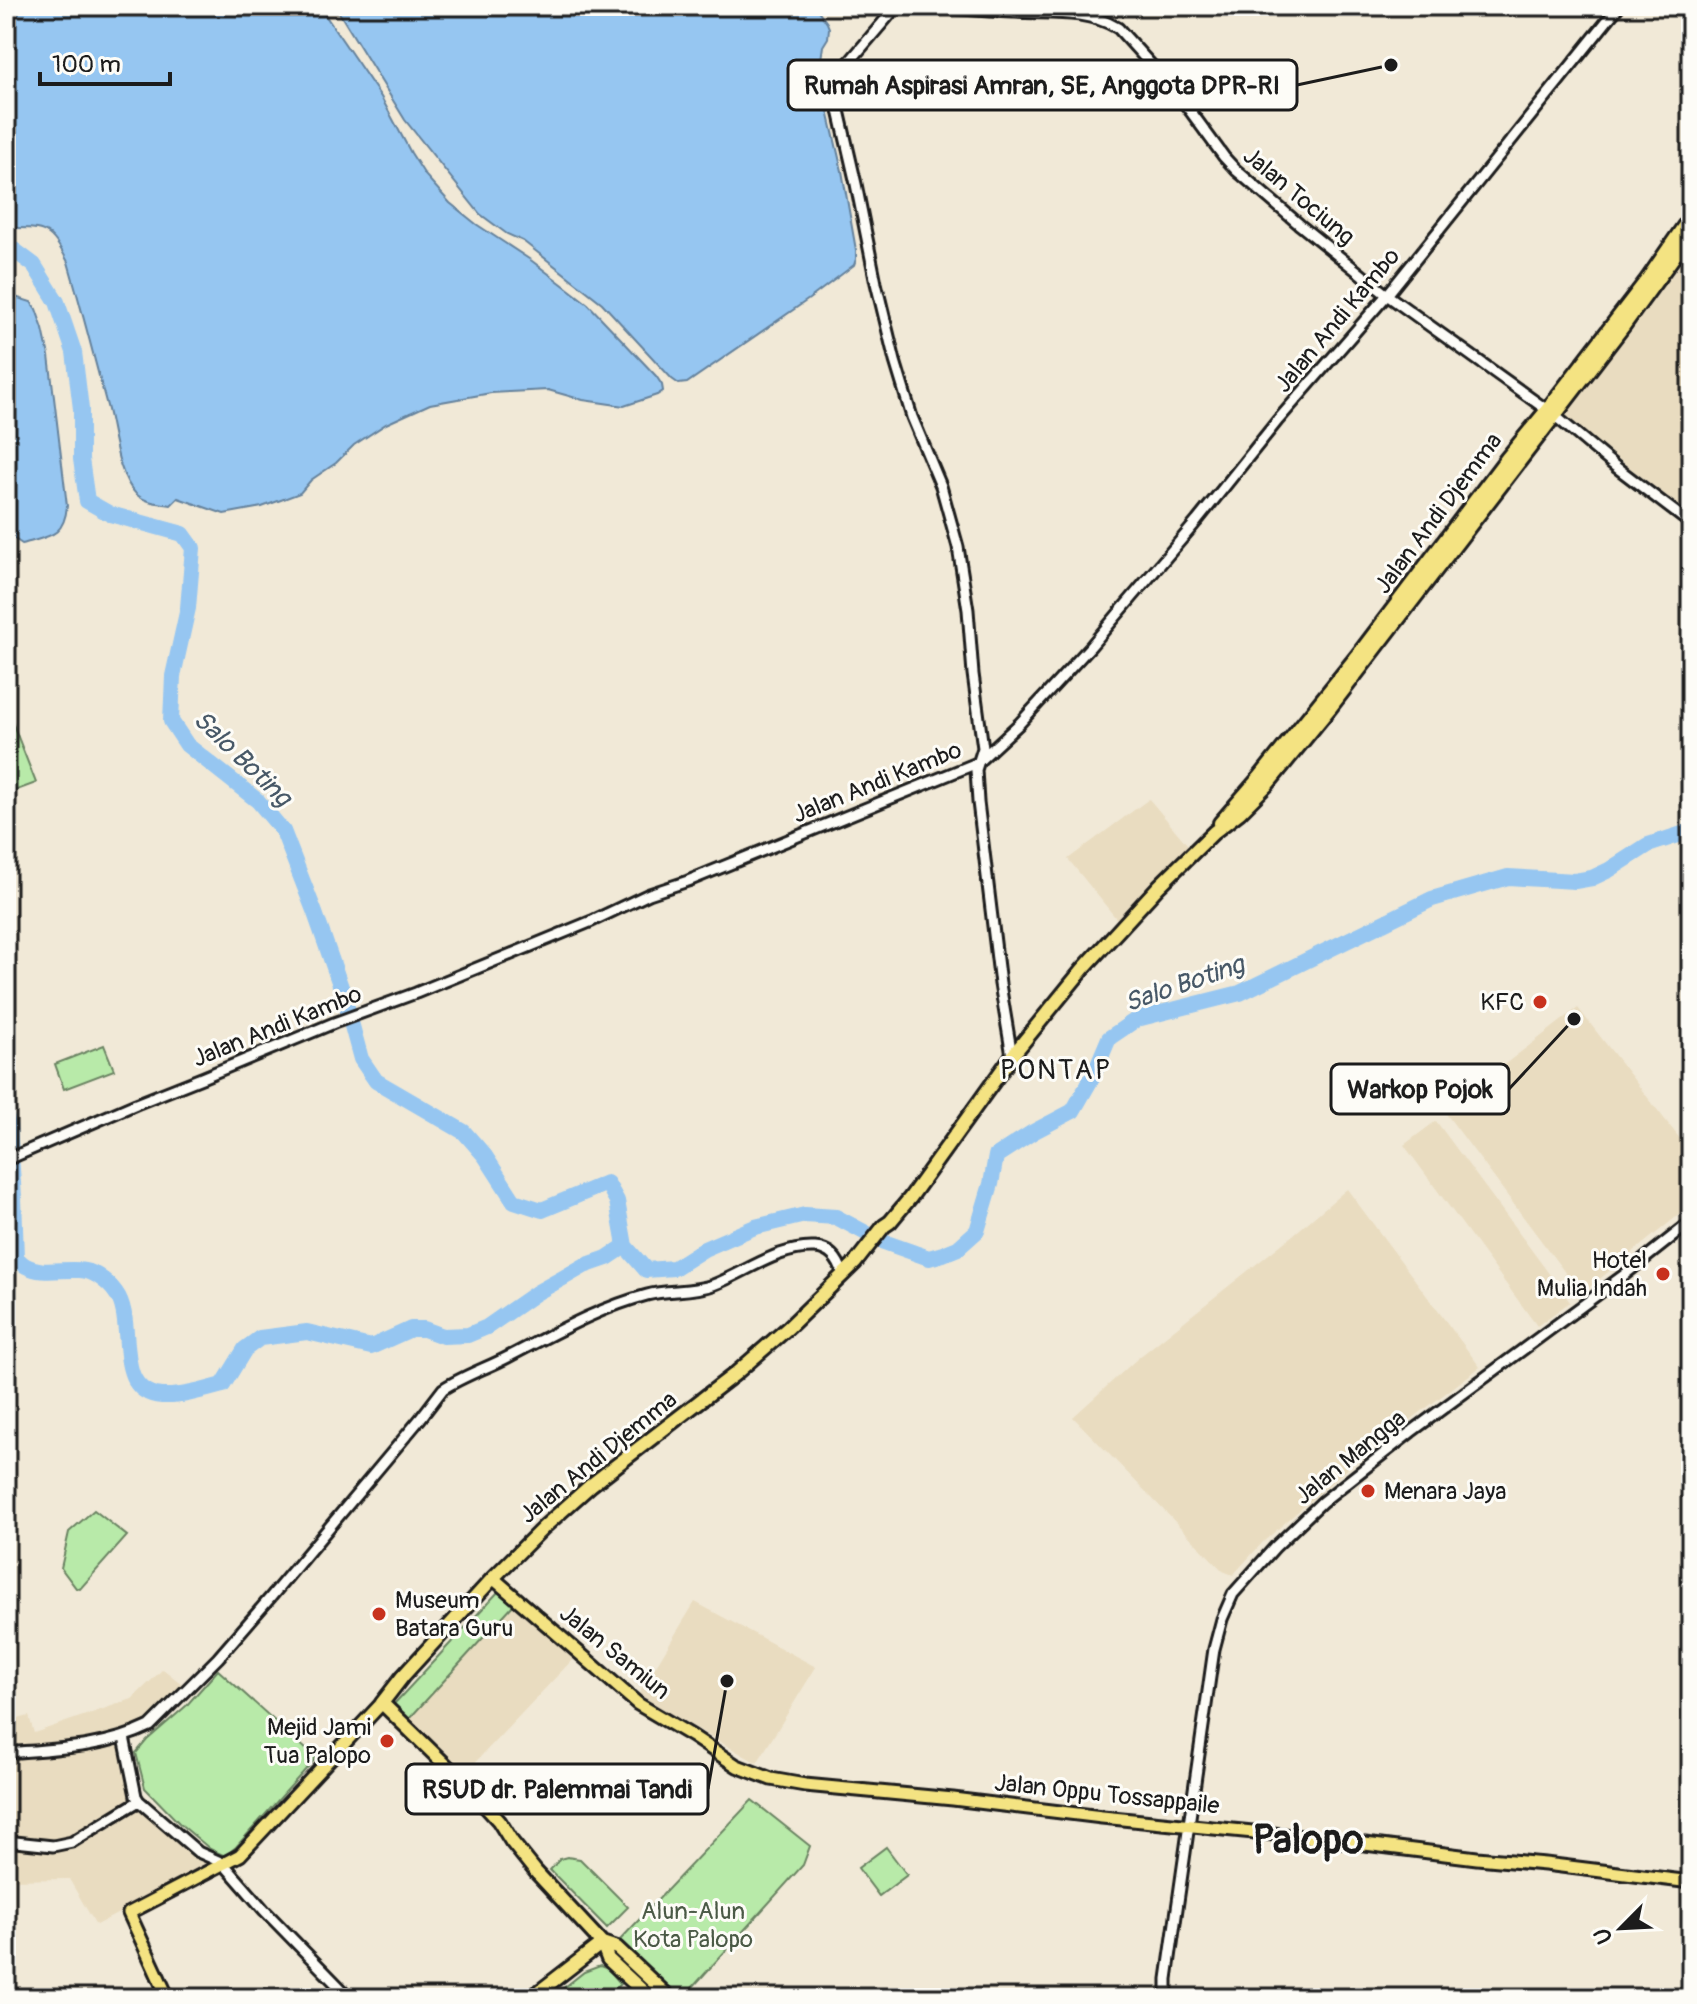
<svg xmlns="http://www.w3.org/2000/svg" width="1697" height="2004" font-family="Pangolin,sans-serif">
	<style>
		.built { fill: #e9dcc0 }
		.green { fill: #b8eaa9; stroke: #6a8362; stroke-width: 2 }
		.water { fill: #96c6f1; stroke: #65829c; stroke-width: 2 }
		.lines { fill: none; stroke-linecap: round; stroke-linejoin: round }
		.river { stroke: #96c6f1; stroke-width: 16 }
		.minor-casing { stroke: #1c1c1c; stroke-width: 15 }
		.major-casing { stroke: #1c1c1c; stroke-width: 17 }
		.highway-casing { stroke: #1c1c1c; stroke-width: 18 }
		.minor { stroke: #fdfcf7; stroke-width: 9 }
		.major { stroke: #f4e382; stroke-width: 11 }
		.highway { stroke: #f4e382; stroke-width: 12 }
		.poi-dot { fill: #c8321e; stroke: #fdfcf7; stroke-width: 3 }
		.labels { text-anchor: middle; stroke-width: 6; stroke-linejoin: round; paint-order: stroke }
		.street-label { font-size: 24px; fill: #1c1c1c; stroke: #fdfcf7 }
		.poi-label { font-size: 24px; fill: #1c1c1c; stroke: #fdfcf7; text-anchor: end }
		.park-label { font-size: 24px; fill: #4b5a46; stroke: #fdfcf7 }
		.water-label { font-size: 26px; font-style: italic; fill: #475867; stroke: #fdfcf7 }
		.quarter-label { font-size: 28px; letter-spacing: 2px; fill: #1c1c1c; stroke: #fdfcf7 }
		.town-label { font-size: 40px; font-weight: bold; fill: #1c1c1c; stroke: #fdfcf7 }
		.leader { fill: none; stroke: #1c1c1c; stroke-width: 3 }
		.callout-dot { fill: #1c1c1c; stroke: #fdfcf7; stroke-width: 3 }
		.callout { fill: #fdfcf7; stroke: #1c1c1c; stroke-width: 3 }
		.callout-label { font-size: 26px; text-anchor: middle; font-weight: bold; fill: #1c1c1c }
	</style>
	<rect width="100%" height="100%" fill="#f1e9d7"/>
	<filter id="ink" filterUnits="userSpaceOnUse"><feTurbulence type="fractalNoise" baseFrequency=".0125" numOctaves="2"/><feDisplacementMap in="SourceGraphic" scale="16" xChannelSelector="R" yChannelSelector="G"/><feConvolveMatrix kernelMatrix="1 2 1 2 8 2 1 2 1" color-interpolation-filters="sRGB"/></filter>
	<g filter="url(#ink)">
		<path class="built" d="M 1681,263 L 1691,270 L 1691,515 L 1564,417 Z
			M 1149,799 L 1192,850 L 1119,922 L 1068,859 Z
			M 1578,1008 L 1691,1153 L 1691,1205 L 1581,1294 L 1444,1111 Z
			M 1436,1121 L 1570,1302 L 1537,1326 L 1404,1145 Z
			M 1347,1189 L 1480,1367 L 1350,1466 L 1263,1542 L 1233,1575 L 1223,1571 L 1073,1417 L 1138,1358 L 1293,1235 Z
			M 695,1602 L 816,1667 L 757,1763 L 638,1695 Z
			M 514,1604 L 575,1657 L 466,1772 L 409,1719 Z
			M 163,1669 L 192,1692 L 152,1730 L 132,1740 L 139,1790 L 149,1803 L 212,1864 L 96,1925 L 69,1879 L 6,1880 L 6,1722 L 29,1716 L 34,1733 L 132,1699 Z"/>
		<path class="green" d="M 9,714 L 36,783 L 6,794 L 6,715 Z
			M 104,1045 L 114,1070 L 64,1089 L 55,1064 Z
			M 94,1510 L 127,1536 L 80,1589 L 76,1588 L 61,1568 L 69,1532 Z
			M 499,1591 L 514,1604 L 409,1719 L 394,1704 Z
			M 218,1670 L 316,1758 L 236,1847 L 225,1856 L 210,1849 L 179,1823 L 145,1788 L 136,1753 L 147,1740 L 186,1706 Z
			M 752,1800 L 810,1846 L 803,1865 L 683,1998 L 680,1998 L 620,1940 Z
			M 886,1847 L 907,1875 L 879,1896 L 858,1868 Z
			M 567,1857 L 580,1859 L 628,1907 L 607,1928 L 550,1870 L 560,1859 Z
			M 600,1966 L 608,1969 L 621,1984 L 607,1998 L 551,1998 L 584,1972 Z"/>
		<path class="water" d="M 6,6 L 319,6 L 381,97 L 411,153 L 425,175 L 450,203 L 476,224 L 532,261 L 588,304 L 656,376 L 662,385 L 663,391 L 657,395 L 624,406 L 583,400 L 548,390 L 491,393 L 430,404 L 386,424 L 354,445 L 336,463 L 311,480 L 300,493 L 262,507 L 224,514 L 178,498 L 171,505 C 159,503 146,503 136,494 C 117,475 114,431 107,406 C 94,358 82,310 68,262 C 49,226 45,228 6,228 Z
			M 335,6 L 815,6 L 827,23 L 829,28 L 828,38 L 823,46 L 820,66 L 823,75 L 822,85 L 842,171 L 856,250 L 856,259 L 854,265 L 809,299 L 687,383 L 679,384 L 672,379 L 602,303 L 523,241 L 507,234 L 480,214 L 405,120 Z
			M 15,297 L 31,302 L 36,309 L 43,329 L 49,356 L 67,506 C 64,538 48,536 22,544 L 6,533 L 6,300 Z"/>
		<g class="lines">
			<path class="river" d="M 6,255 L 14,250 L 34,265 L 57,302 L 74,352 L 81,409 L 81,459 L 87,501 L 110,514 L 183,534 L 193,548 L 188,608 L 173,676 L 171,721 L 187,745 L 258,801 L 283,831 L 315,913 L 343,993 L 361,1059 L 376,1081 L 464,1132 L 485,1156 L 514,1201 L 542,1210 L 607,1183 L 617,1201 L 625,1246 L 646,1270 L 674,1268 L 704,1249 L 755,1227 L 805,1215 L 836,1217 L 881,1241 L 929,1258 L 943,1254 L 958,1248 L 977,1231 L 991,1184 L 996,1156 L 1033,1132 L 1073,1111 L 1093,1076 L 1109,1038 L 1137,1019 L 1240,993 L 1432,899 L 1508,877 L 1575,881 L 1592,878 L 1609,870 L 1648,845 L 1691,831
				M 6,1117 L 9,1127 L 14,1197 L 16,1258 C 20,1261 22,1264 26,1266 C 48,1278 76,1262 98,1276 C 104,1280 112,1287 116,1293 C 137,1321 111,1392 162,1396 C 182,1397 204,1390 223,1385 L 245,1349 L 260,1338 L 307,1332 L 371,1347 L 411,1329 L 424,1329 L 443,1336 L 468,1335 L 487,1327 L 536,1293 L 563,1278 L 584,1266 L 607,1258 L 625,1246"/>
			<defs>
				<path id="minor" d="M 897,6 L 845,67 L 837,79 L 835,93 L 856,184 L 876,283 L 895,361 L 912,417 L 941,486 L 958,547 L 968,610 L 973,674 L 983,748 L 976,770 L 978,802 L 1000,984 L 1012,1056
					M 939,6 C 963,10 989,11 1014,12 C 1049,14 1086,9 1118,28 L 1180,97 L 1224,157 L 1236,170 L 1300,225 L 1387,295 L 1554,415 L 1616,467 L 1691,524
					M 6,1160 L 136,1104 L 204,1077 L 334,1023 L 416,993 L 592,921 L 649,894 L 688,881 L 977,763 L 1019,724 L 1090,647 L 1197,521 L 1278,420 L 1387,295 L 1619,6
					M 124,1737 L 136,1796 L 139,1801 L 198,1852 L 223,1863 L 264,1910 L 350,1998
					M 6,1753 C 55,1749 105,1748 150,1726 L 218,1658 L 270,1598 L 420,1419 L 443,1389 C 463,1376 487,1368 508,1357 C 553,1334 598,1308 647,1295 C 668,1289 691,1293 713,1285 C 745,1273 779,1246 815,1248 C 831,1249 839,1260 843,1275
					M 6,1841 L 53,1846 L 72,1842 L 139,1801
					M 1167,1998 L 1167,1979 L 1214,1649 L 1222,1619 L 1233,1594 L 1275,1547 L 1322,1502 L 1411,1432 L 1624,1275 L 1691,1222"/>
				<path id="major" d="M 493,1578 L 638,1704 L 692,1736 L 737,1766 L 771,1779 L 805,1785 L 953,1799 L 1102,1817 L 1333,1840 L 1477,1858 L 1545,1864 L 1691,1882
					M 168,1998 L 129,1913 L 240,1855 L 382,1703"/>
				<path id="highway" d="M 1220,823 L 1259,778 L 1357,656 L 1507,458 L 1546,411 L 1646,281 L 1691,216
					M 602,1943 L 617,1948 L 670,1998
					M 531,1998 L 602,1943
					M 650,1998 L 608,1959 L 602,1943 L 536,1872 L 512,1842 L 499,1821 L 464,1783 L 382,1703 L 403,1676 L 493,1578 L 544,1527 L 591,1485 L 735,1374 L 789,1327 L 855,1263 L 884,1226 L 890,1222 L 910,1198 L 1012,1056 L 1083,969 L 1159,886 L 1214,832 L 1240,812 L 1267,785 L 1330,708 L 1625,324 L 1691,233"/>
			</defs>
			<use href="#minor" class="minor-casing"/>
			<use href="#major" class="major-casing"/>
			<use href="#highway" class="highway-casing"/>
			<use href="#minor" class="minor"/>
			<use href="#major" class="major"/>
			<use href="#highway" class="highway"/>
		</g>
	</g>
	<g class="poi-dot">
		<circle cx="1540" cy="1002" r="8"/>
		<circle cx="1663" cy="1274" r="8"/>
		<circle cx="1368" cy="1491" r="8"/>
		<circle cx="379" cy="1614" r="8"/>
		<circle cx="387" cy="1741" r="8"/>
	</g>
	<g class="labels">
		<g class="street-label">
			<text transform="translate(1299 196) rotate(40)" y="8">Jalan Tociung</text>
			<text transform="translate(1337 320) rotate(-50)" y="8">Jalan Andi Kambo</text>
			<text transform="translate(1438 513) rotate(-53)" y="8">Jalan Andi Djemma</text>
			<text transform="translate(877 782) rotate(-22)" y="8">Jalan Andi Kambo</text>
			<text transform="translate(277 1026) rotate(-22)" y="8">Jalan Andi Kambo</text>
			<text transform="translate(598 1457) rotate(-39)" y="8">Jalan Andi Djemma</text>
			<text transform="translate(1350 1457) rotate(-39)" y="8">Jalan Mangga</text>
			<text transform="translate(615 1652) rotate(39)" y="8">Jalan Samiun</text>
			<text transform="translate(1107 1794) rotate(6)" y="8">Jalan Oppu Tossappaile</text>
		</g>
		<g class="poi-label">
			<text x="1524" y="1010">KFC</text>
			<text x="1647" y="1268">Hotel<tspan x="1647" dy="28">Mulia Indah</tspan></text>
			<text x="1384" y="1499" text-anchor="start">Menara Jaya</text>
			<text x="395" y="1608" text-anchor="start">Museum<tspan x="395" dy="28">Batara Guru</tspan></text>
			<text x="371" y="1735">Mejid Jami<tspan x="371" dy="28">Tua Palopo</tspan></text>
		</g>
		<g class="park-label">
			<text x="693" y="1919">Alun-Alun<tspan x="693" dy="28">Kota Palopo</tspan></text>
		</g>
		<g class="water-label">
			<text transform="translate(243 758) rotate(44)" y="9">Salo Boting</text>
			<text transform="translate(1184 983) rotate(-19)" y="9">Salo Boting</text>
		</g>
		<g class="quarter-label">
			<text x="1056" y="1079">PONTAP</text>
		</g>
		<g class="town-label">
			<text x="1308" y="1853">Palopo</text>
		</g>
	</g>
	<path class="leader" d="M1391 65L1297 85M1574 1019L1509 1089M727 1681L708 1789"/>
	<g class="callout-dot">
		<circle cx="1391" cy="65" r="8"/>
		<circle cx="1574" cy="1019" r="8"/>
		<circle cx="727" cy="1681" r="8"/>
	</g>
	<g class="callout">
		<rect x="788" y="60" width="509" height="50" rx="8"/>
		<rect x="1331" y="1064" width="178" height="50" rx="8"/>
		<rect x="406" y="1764" width="302" height="50" rx="8"/>
	</g>
	<g class="callout-label">
		<text x="1042" y="94">Rumah Aspirasi Amran, SE, Anggota DPR-RI</text>
		<text x="1420" y="1098">Warkop Pojok</text>
		<text x="557" y="1798">RSUD dr. Palemmai Tandi</text>
	</g>
	<rect width="1697" height="2004" fill="none" stroke="#fdfcf7" stroke-width="32"/>
	<rect x="16" y="16" width="1665" height="1972" fill="none" stroke="#1c1c1c" stroke-width="3" filter="url(#ink)"/>
	<g transform="translate(1621 1928) rotate(246)" stroke="#fdfcf7" stroke-width="6" paint-order="stroke">
	<path d="M0-6L14 30L0 20L-14 30Z" fill="#1c1c1c"/>
	<text y="-12" font-size="22" font-weight="bold" text-anchor="middle" fill="#1c1c1c">U</text>
	</g>
	<path d="M40 72v12h130v-12" fill="none" stroke="#1c1c1c" stroke-width="4"/>
	<text x="52" y="72" font-size="24" fill="#1c1c1c" stroke="#fdfcf7" stroke-width="6" paint-order="stroke">100 m</text>
</svg>
